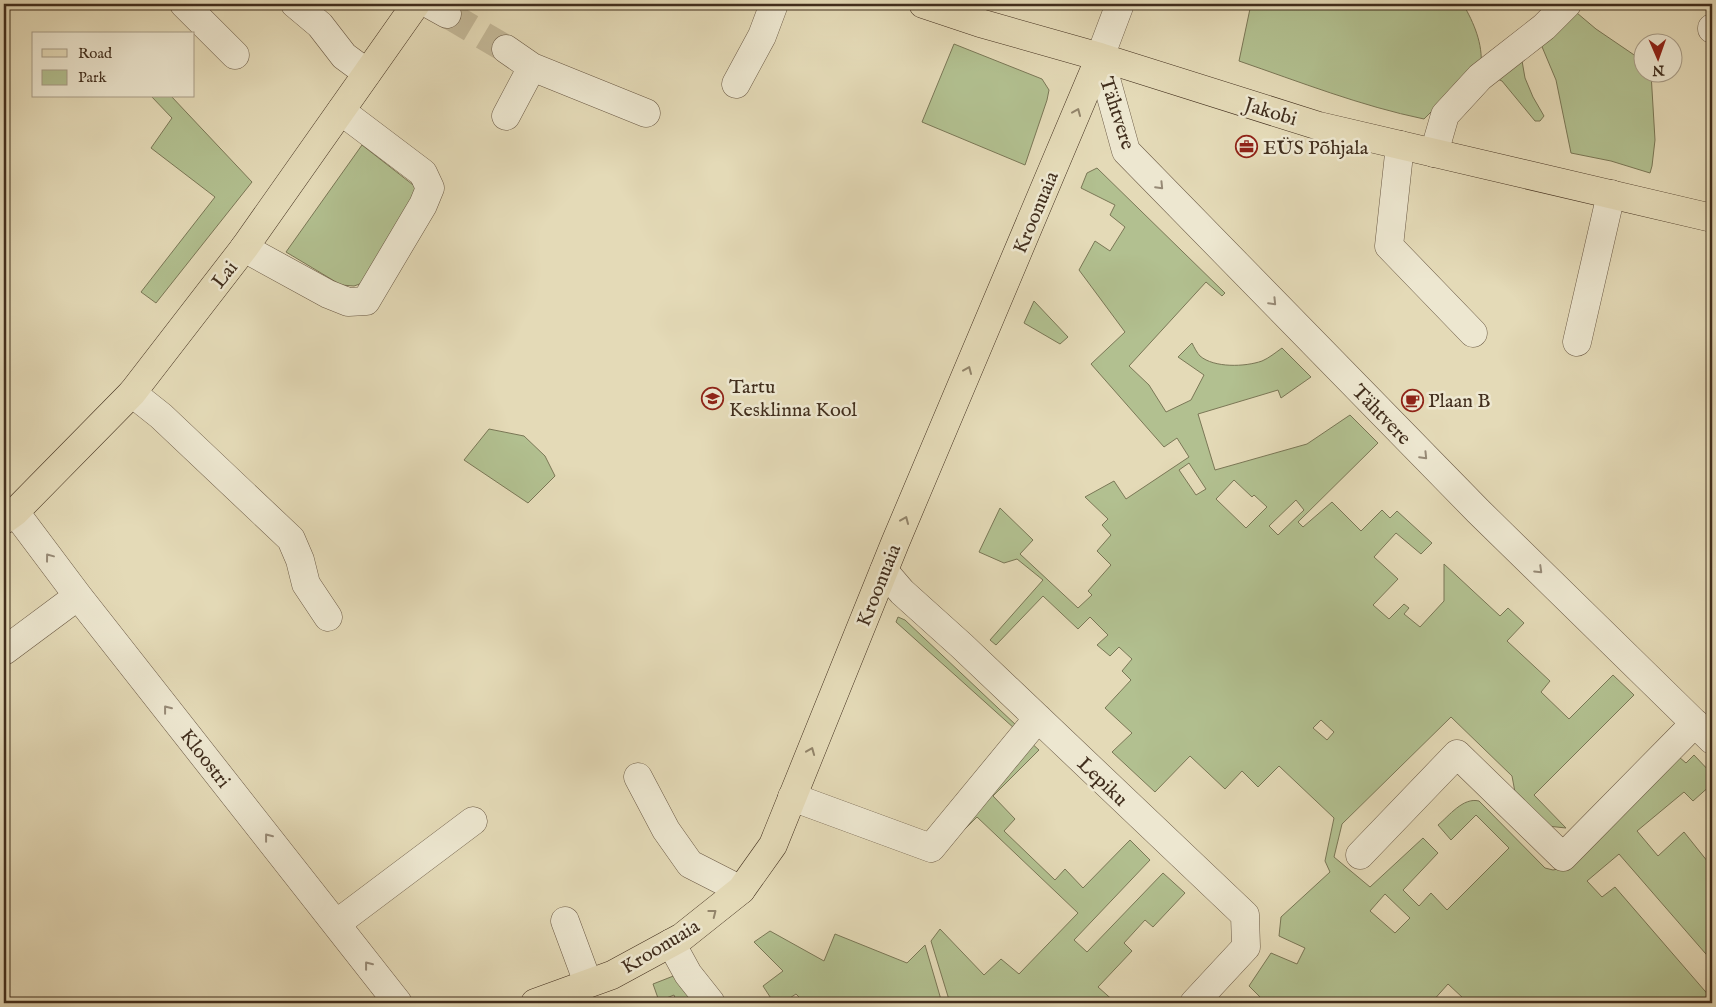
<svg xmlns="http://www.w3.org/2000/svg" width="1716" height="1007" font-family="'IM FELL English',serif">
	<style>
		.green { fill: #b2c090; stroke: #7a7756; fill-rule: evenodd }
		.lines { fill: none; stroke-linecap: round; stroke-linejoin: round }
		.minor-tunnel { stroke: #c3b898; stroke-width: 28; stroke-dasharray: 28 14; stroke-linecap: butt }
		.minor-casing { stroke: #6a5944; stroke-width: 29 }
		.major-casing { stroke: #412e1d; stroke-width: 29 }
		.minor { stroke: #ede7d0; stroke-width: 28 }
		.major { stroke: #e4dab7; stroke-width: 28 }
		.oneway { stroke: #92846a }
		.oneway2 { stroke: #978a76 }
		.labels { text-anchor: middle; stroke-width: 5; stroke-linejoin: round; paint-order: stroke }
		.street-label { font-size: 20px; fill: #412e1d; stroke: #ede7d0 }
		.poi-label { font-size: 20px; fill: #412e1d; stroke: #ede7d0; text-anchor: start }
	</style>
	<rect width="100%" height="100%" fill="#e4dab7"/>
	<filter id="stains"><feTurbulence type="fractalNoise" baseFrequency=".004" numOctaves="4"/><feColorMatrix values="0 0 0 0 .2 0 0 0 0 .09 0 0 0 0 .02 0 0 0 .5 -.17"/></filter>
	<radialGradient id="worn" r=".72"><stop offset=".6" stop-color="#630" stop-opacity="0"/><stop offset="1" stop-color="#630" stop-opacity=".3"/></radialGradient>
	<path class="green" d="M 1251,4 L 1463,4 C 1474,23 1483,44 1481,66 L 1451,92 L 1424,119 C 1361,106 1300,82 1239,61 Z
		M 1577,13 L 1596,29 L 1643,61 L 1644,72 L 1651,73 L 1655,140 L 1652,166 L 1650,173 L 1611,161 L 1571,153 L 1556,80 L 1540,42 Z
		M 954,44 L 1042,79 L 1049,90 L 1047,100 L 1025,165 L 922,122 Z
		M 1521,55 L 1525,78 L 1533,97 L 1544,116 L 1540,121 L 1535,121 L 1502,81 L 1493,77 Z
		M 151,96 L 171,96 L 252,182 L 156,303 L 141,292 L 215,197 L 151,148 L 172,118 Z
		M 362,145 L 417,188 L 371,280 L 354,286 L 341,285 L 286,252 Z
		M 1097,168 L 1225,293 L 1222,296 L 1206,282 L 1129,366 L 1149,385 L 1166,412 L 1191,400 L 1204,375 L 1178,357 L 1192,343 C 1194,347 1197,353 1200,356 C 1214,368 1245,367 1262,361 C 1269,358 1275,353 1282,348 L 1311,377 L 1281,398 L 1278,390 L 1198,414 L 1215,470 L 1307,444 L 1350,415 L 1378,443 L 1298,522 L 1303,527 L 1332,502 L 1361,531 L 1382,510 L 1390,518 L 1397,511 L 1432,543 L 1421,554 L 1396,533 L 1374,557 L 1398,579 L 1373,605 L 1389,619 L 1404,604 L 1409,608 L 1404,614 L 1420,627 L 1444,601 L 1444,564 L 1500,616 L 1508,608 L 1524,623 L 1507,641 L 1550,681 L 1541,692 L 1569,719 L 1613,675 L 1634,695 L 1534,795 L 1566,828 L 1538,825 L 1517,803 L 1512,776 L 1451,717 L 1342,824 L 1334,857 L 1370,887 L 1423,838 L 1438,853 L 1403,890 L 1419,906 L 1431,893 L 1447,910 L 1509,848 L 1476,815 L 1451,840 L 1438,825 C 1449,816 1463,797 1479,801 L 1545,868 L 1553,870 L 1558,869 L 1679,757 L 1686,763 L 1694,755 L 1712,774 L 1712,784 L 1693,801 L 1684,792 L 1637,831 L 1658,856 L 1684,832 L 1712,867 L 1712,961 L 1619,854 L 1587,881 L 1602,897 L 1615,887 L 1711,998 L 1712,997 L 1712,1003 L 1458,1003 L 1463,998 L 1448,984 L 1431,1003 L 1264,1003 L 1265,1002 L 1249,986 L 1271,953 L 1297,964 L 1305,948 L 1279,936 L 1281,917 L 1330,872 L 1325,861 L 1334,818 L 1279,766 L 1258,787 L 1242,771 L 1225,789 L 1190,756 L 1155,792 L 1112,752 L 1132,733 L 1105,708 L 1131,680 L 1122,671 L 1132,659 L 1119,647 L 1110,656 L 1097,645 L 1108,635 L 1090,617 L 1078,629 L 1043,596 L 996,645 L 990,640 L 1043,580 L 1017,559 L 1004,563 L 979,552 L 1000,508 L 1033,540 L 1020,554 L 1078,608 L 1092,595 L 1088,591 L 1111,565 L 1097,551 L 1111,535 L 1102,525 L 1108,519 L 1085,497 L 1114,481 L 1126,499 L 1189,457 L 1177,438 L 1164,447 L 1091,364 L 1125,332 L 1079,270 L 1095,241 L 1110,251 L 1125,227 L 1110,215 L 1115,205 L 1081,188 L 1087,173 ZM 1189,463 L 1206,489 L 1196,495 L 1179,470 ZM 1234,480 L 1252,497 L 1254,495 L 1267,507 L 1246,528 L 1216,499 ZM 1296,500 L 1304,510 L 1278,535 L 1269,526 ZM 1321,720 L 1334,732 L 1327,740 L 1313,728 ZM 1385,894 L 1410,918 L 1395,933 L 1370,911 Z
		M 1034,301 L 1068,337 L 1060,344 L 1024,323 Z
		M 489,429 L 524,436 L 545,456 L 555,476 L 528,503 L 464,460 Z
		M 898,617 L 905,620 L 1017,726 L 1015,729 L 896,622 Z
		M 1029,741 L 1039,750 L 993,796 L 1015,819 L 1004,831 L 1055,880 L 1065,869 L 1083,888 L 1130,840 L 1150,860 L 1074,940 L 1087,952 L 1163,873 L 1185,893 L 1153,927 L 1145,920 L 1124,943 L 1132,951 L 1098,987 L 1116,1003 L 950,1003 L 931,941 L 940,929 L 984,975 L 1001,959 L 1019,974 L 1078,913 L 977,817 L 960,834 L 959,831 Z
		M 770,931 L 824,961 L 835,934 L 907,963 L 925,945 L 942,1003 L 805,1003 L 796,994 L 782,1003 L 774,1003 L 763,986 L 783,971 L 754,942 Z
		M 676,975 L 697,1003 L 677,1003 L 674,995 L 659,1001 L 653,984 Z"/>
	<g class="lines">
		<path class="minor-tunnel" d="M 447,14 L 506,49"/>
		<defs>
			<path id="minor" d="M 184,4 L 235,55
				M 295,4 L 320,25 L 344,56 L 367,73
				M 429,4 L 447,14
				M 1120,4 L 1100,57 L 1126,151 L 1478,511 L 1712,740
				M 1712,29 L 1712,28
				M 506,49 L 532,67 L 646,113
				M 736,84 L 762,36 L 774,4
				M 506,116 L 532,67
				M 1400,145 L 1389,246 L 1473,333
				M 1434,153 L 1445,115 L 1480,77 L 1544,27 L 1567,4
				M 244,248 L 328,294 L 348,302 L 366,301 L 423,205 L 430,188 L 423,173 L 341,111
				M 1577,342 L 1611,194
				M 132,393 L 161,416 L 291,539 L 300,560 L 306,584 L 328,617
				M 15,512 L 78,596 L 398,1003
				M 884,571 L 902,592 L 962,646 L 1245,915 L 1246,947 L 1194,1003
				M 4,651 L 78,596
				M 638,777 L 666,830 L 690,864 L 741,890
				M 792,797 L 931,848 L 1038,718
				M 1360,855 L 1457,754 L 1563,857 L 1695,723
				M 565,921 L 588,983
				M 336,924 L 473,821
				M 671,943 L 688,974 L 711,1003"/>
			<path id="major" d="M 923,4 L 980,23 L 1100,57 L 1319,126 L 1712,218
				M 4,520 L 15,512 L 132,393 L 244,248 L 416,4
				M 535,1003 L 612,975 L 682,937 L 741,890 L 773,845 L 895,543 L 1100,57"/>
		</defs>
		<use href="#minor" class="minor-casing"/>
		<use href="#major" class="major-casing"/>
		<use href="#minor" class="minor"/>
		<use href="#major" class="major"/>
	</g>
	<defs><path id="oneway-chevron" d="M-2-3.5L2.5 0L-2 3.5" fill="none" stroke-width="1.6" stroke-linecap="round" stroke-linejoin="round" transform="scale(1.25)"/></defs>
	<g class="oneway">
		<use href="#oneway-chevron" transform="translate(1077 112) rotate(-67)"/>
		<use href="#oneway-chevron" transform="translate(968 370) rotate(-67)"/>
		<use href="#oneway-chevron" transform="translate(905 520) rotate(-67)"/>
		<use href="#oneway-chevron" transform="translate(811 751) rotate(-68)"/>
		<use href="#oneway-chevron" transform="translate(713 913) rotate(-38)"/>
	</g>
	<g class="oneway2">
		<use href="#oneway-chevron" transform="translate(1160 186) rotate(46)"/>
		<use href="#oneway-chevron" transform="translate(1273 302) rotate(46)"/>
		<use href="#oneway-chevron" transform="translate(1424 456) rotate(46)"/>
		<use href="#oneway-chevron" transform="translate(49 557) rotate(-127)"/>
		<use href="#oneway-chevron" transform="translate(1539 570) rotate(44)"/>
		<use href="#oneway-chevron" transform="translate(167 709) rotate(-128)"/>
		<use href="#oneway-chevron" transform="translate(268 837) rotate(-128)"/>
		<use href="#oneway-chevron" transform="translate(368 965) rotate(-128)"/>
	</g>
	<defs>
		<symbol id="office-ring" viewBox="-11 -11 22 22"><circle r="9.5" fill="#ede7d0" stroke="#8f2418" stroke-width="1.5"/><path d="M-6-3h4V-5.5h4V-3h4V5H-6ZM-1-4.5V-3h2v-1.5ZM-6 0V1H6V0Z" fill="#8f2418"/></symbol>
		<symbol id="school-ring" viewBox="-11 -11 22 22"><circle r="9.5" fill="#ede7d0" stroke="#8f2418" stroke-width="1.5"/><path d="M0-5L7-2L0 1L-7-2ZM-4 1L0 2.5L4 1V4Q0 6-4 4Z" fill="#8f2418"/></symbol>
		<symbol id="cafe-ring" viewBox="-11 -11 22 22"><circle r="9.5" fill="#ede7d0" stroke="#8f2418" stroke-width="1.5"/><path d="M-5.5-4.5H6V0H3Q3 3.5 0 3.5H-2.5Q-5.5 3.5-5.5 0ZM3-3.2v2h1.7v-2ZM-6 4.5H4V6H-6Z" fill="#8f2418"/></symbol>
	</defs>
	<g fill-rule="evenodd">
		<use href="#office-ring" x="1234" y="134" width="25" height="25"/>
		<use href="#school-ring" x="700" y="386" width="25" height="25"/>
		<use href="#cafe-ring" x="1400" y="388" width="25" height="25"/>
	</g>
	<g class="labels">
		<g class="street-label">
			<text transform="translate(1271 111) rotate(17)" y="7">Jakobi</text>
			<text transform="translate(1118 113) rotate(72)" y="7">Tähtvere</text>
			<text transform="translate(1035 212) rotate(-67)" y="7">Kroonuaia</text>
			<text transform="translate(224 274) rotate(-52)" y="7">Lai</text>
			<text transform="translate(1382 414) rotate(46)" y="7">Tähtvere</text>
			<text transform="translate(878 585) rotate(-68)" y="7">Kroonuaia</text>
			<text transform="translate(206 758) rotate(52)" y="7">Kloostri</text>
			<text transform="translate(1103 781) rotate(44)" y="7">Lepiku</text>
			<text transform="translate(660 946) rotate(-31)" y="7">Kroonuaia</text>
		</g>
		<g class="poi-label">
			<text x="1263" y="154">EÜS Põhjala</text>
			<text x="729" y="393">Tartu<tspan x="729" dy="23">Kesklinna Kool</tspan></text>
			<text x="1428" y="407">Plaan B</text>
		</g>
	</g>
	<rect width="1716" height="1007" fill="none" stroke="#e4dab7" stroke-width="20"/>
	<rect x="5" y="5" width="1706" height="997" fill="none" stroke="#412e1d" stroke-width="2.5"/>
	<rect x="10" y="10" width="1696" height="987" fill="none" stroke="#412e1d"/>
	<rect x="32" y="32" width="162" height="65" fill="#ede7d0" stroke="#a89d88"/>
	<rect x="42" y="49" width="25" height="8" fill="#e4dab7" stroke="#a89d88"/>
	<text x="78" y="58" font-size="15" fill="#412e1d">Road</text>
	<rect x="42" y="70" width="25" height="15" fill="#b2c090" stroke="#a89d88"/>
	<text x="78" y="82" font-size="15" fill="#412e1d">Park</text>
	<g transform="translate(1658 58) rotate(178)"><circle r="24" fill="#ede7d0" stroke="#a89d88"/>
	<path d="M0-4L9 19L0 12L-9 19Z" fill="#8f2418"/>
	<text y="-8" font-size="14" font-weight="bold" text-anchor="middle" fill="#412e1d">N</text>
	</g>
	<rect width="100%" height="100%" filter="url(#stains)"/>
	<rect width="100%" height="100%" fill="url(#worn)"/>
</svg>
